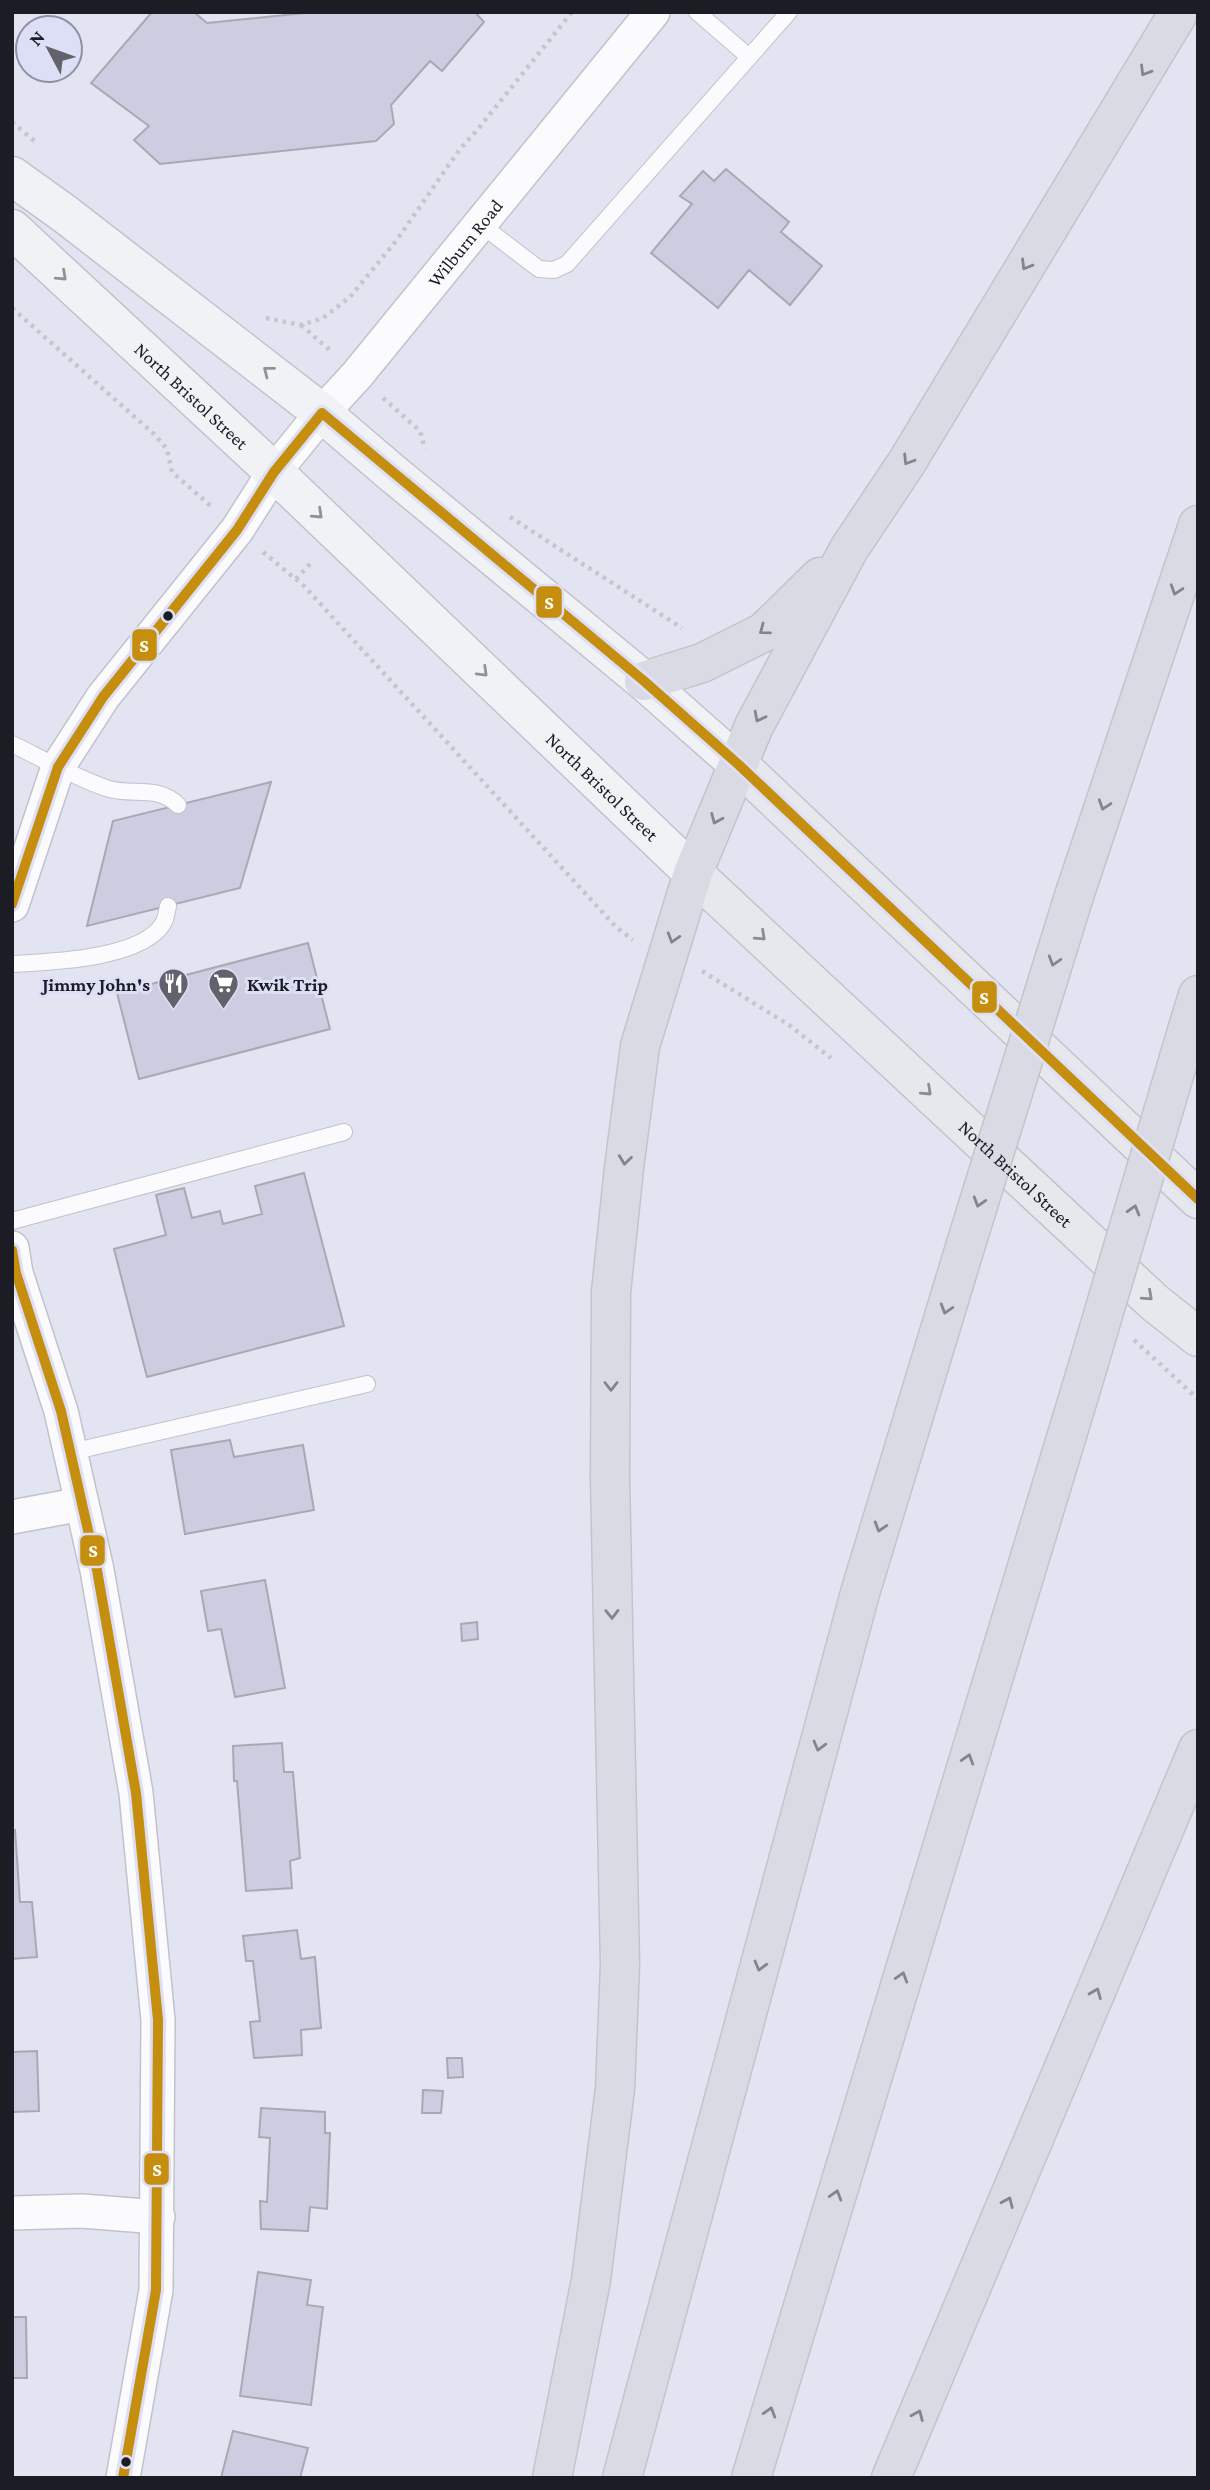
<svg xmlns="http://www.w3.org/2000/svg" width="1210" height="2490" font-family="'Crimson Pro',serif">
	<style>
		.building { fill: #cccde0; stroke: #a8a9b3; stroke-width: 2 }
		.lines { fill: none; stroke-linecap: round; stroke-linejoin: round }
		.lane-casing { stroke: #c1c2cc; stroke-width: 18 }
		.street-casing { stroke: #c1c2cc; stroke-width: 36 }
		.secondary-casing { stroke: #c1c2cc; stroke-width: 41 }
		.primary-casing { stroke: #c3c4ca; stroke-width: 41 }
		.highway-casing { stroke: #c3c4ca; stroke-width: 41 }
		.path { stroke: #c5c5cb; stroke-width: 4.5; stroke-dasharray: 3.5 5; stroke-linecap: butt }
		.lane { stroke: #fbfbfd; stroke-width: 16 }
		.street { stroke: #fbfbfd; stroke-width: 33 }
		.secondary { stroke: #f1f2f5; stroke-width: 38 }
		.primary { stroke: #e7e7ee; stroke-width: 38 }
		.highway { stroke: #dadae4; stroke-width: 38 }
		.highway-bridge-casing { stroke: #c3c4ca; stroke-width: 41; stroke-linecap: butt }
		.highway-bridge { stroke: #dadae4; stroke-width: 38 }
		.bus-1-casing { stroke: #dddff7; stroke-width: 16 }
		.bus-1 { stroke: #c58e0e; stroke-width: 10 }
		.oneway { stroke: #84848e }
		.oneway2 { stroke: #919297 }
		.oneway3 { stroke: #8c8c94 }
		.bus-dot { fill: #1c1c25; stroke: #dddff7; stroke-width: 2.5 }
		.labels { text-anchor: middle; stroke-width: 6; stroke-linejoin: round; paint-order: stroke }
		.street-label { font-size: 19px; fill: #1c1c25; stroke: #dddff7 }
		.poi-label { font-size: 19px; font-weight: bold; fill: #1c1c25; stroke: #dddff7; text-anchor: end }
		.line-badge { stroke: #dddff7; stroke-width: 2.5 }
		.badge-label { font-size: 19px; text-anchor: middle; font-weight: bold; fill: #fff }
	</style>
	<rect width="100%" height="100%" fill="#e3e4f1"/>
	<path class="building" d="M 152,12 L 194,12 L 207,23 L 314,12 L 475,12 L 484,22 L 442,71 L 430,61 L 391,105 L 394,124 L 376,141 L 160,164 L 134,140 L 149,126 L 91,83 Z
		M 726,169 L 789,222 L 781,232 L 822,266 L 790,305 L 749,270 L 718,308 L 651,253 L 692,204 L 680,196 L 703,171 L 714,181 Z
		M 271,782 L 240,888 L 87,926 L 113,821 Z
		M 308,943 L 330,1029 L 139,1079 L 117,993 Z
		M 304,1173 L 344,1326 L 147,1377 L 114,1249 L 166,1235 L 156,1195 L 184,1188 L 192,1218 L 220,1211 L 223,1224 L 262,1214 L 255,1186 Z
		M 230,1440 L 234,1457 L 303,1445 L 314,1510 L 185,1534 L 171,1450 Z
		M 265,1580 L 285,1688 L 235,1697 L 221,1629 L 208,1631 L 201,1591 Z
		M 477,1622 L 478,1639 L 462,1641 L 461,1624 Z
		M 282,1743 L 284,1772 L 293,1772 L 300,1858 L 290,1861 L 292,1888 L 246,1891 L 237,1781 L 234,1781 L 233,1746 Z
		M 15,1830 L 20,1902 L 32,1902 L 37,1957 L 12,1959 L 12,1831 Z
		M 297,1930 L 301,1959 L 315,1957 L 321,2028 L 301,2030 L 302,2055 L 254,2058 L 250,2022 L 260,2021 L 253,1961 L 246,1961 L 243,1936 Z
		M 37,2051 L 39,2111 L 12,2112 L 12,2052 Z
		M 447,2058 L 462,2058 L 463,2077 L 448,2078 Z
		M 423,2090 L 443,2091 L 441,2113 L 422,2113 Z
		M 261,2108 L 325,2112 L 325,2133 L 330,2133 L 327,2209 L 310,2207 L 308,2231 L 261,2229 L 260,2201 L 267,2202 L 270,2138 L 259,2137 Z
		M 258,2272 L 311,2280 L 307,2305 L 323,2307 L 311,2405 L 240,2396 Z
		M 12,2317 L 26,2317 L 27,2378 L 12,2378 Z
		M 233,2431 L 308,2448 L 300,2478 L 221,2478 Z"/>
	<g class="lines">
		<defs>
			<path id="lane" d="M 697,12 L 749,57
				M 480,224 L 539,269 L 554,270 L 567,264 L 789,12
				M 12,744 C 43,759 74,777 106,788 C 131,797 157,784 178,805
				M 12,964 C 50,962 144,959 164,922 C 166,918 167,911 168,906
				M 12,1221 L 344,1132
				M 71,1452 L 367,1384"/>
			<g id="street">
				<path id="s1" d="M 12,905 L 58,767 L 103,697 L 237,530 L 274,472 L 322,413 L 357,375 L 653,12"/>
				<path d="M 12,1248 L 16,1273 L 61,1411 L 97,1570 L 136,1793 L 158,2020 L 156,2290 L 123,2478"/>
				<path d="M 12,1517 L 82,1504"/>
				<path d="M 12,2213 L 82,2211 L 158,2217"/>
			</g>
			<g id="secondary">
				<path d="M 12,176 L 65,214 L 322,413 L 391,472 L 644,681 L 739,765"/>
				<path id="s2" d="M 12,229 L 274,472 L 693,873"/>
			</g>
			<g id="primary">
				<path d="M 739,765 L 1198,1199"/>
				<path id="s3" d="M 693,873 L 1155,1303 L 1198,1337"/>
			</g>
			<path id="highway" d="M 644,681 L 702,663 L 764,632 L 820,577
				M 1074,896 L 1198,525
				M 1187,1031 L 1198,995
				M 552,2478 L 591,2280 L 615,2089 L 620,1965 L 610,1477 L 611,1292 L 624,1168 L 640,1046 L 693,873 L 754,726 L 849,549 L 907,462 L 1179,12
				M 622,2478 L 860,1593 L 966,1244
				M 751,2478 L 1087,1369
				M 891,2478 L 1198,1749"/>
		</defs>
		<use href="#lane" class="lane-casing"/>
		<use href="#street" class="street-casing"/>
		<use href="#secondary" class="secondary-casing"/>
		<use href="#primary" class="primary-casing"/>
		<use href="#highway" class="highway-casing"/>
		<path class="path" d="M 12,122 L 38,144
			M 12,308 L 154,434 L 167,449 L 172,472 L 212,507
			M 266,318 L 301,325 L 323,318 L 350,297 L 396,241 L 460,149 L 478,129 L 572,12
			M 301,325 L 332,352
			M 383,398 L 420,431 L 425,449
			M 510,517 L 682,628
			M 263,552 L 304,586 L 616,927 L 633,940
			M 296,579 L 312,562
			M 702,971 L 789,1025 L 831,1058
			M 1134,1340 L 1198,1399"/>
		<use href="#lane" class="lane"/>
		<use href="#street" class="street"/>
		<use href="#secondary" class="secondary"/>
		<use href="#primary" class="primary"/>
		<use href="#highway" class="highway"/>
		<defs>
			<path id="highway-bridge" d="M 966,1244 L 1074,896
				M 1087,1369 L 1187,1031"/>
		</defs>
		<use href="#highway-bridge" class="highway-bridge-casing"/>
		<use href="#highway-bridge" class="highway-bridge"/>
		<defs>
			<path id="bus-1" d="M 12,904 L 58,767 L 103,697 L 237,530 L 274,472 L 322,413 L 644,681 L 739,765 L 1198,1199
				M 12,1250 L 16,1273 L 61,1411 L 97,1570 L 136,1793 L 158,2020 L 156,2290 L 123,2478"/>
		</defs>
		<use href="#bus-1" class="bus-1-casing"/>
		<use href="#bus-1" class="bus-1"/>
	</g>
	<defs><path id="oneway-chevron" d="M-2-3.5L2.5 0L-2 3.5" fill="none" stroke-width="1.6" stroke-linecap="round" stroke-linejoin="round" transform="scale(1.75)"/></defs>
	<g class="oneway">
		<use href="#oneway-chevron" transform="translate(1145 71) rotate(121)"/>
		<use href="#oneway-chevron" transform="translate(1026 265) rotate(121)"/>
		<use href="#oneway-chevron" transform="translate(908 460) rotate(122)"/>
		<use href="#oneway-chevron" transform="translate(1176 590) rotate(108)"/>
		<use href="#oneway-chevron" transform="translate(764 630) rotate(143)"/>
		<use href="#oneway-chevron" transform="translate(759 717) rotate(117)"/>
		<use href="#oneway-chevron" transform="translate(1104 805) rotate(108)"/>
		<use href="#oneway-chevron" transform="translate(716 819) rotate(113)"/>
		<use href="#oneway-chevron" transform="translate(673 938) rotate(107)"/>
		<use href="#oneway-chevron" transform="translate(1054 961) rotate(107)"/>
		<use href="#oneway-chevron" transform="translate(625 1160) rotate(97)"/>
		<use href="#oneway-chevron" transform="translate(979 1202) rotate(107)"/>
		<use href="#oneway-chevron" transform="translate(1134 1210) rotate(-74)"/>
		<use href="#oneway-chevron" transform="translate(946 1309) rotate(107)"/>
		<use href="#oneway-chevron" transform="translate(611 1386) rotate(90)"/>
		<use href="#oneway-chevron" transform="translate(880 1527) rotate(107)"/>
		<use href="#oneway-chevron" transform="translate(612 1614) rotate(89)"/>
		<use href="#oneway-chevron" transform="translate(819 1746) rotate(105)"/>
		<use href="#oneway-chevron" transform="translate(968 1759) rotate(-73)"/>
		<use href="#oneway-chevron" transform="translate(760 1966) rotate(105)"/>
		<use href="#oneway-chevron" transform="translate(902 1977) rotate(-73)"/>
		<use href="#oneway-chevron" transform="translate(1096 1993) rotate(-68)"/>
		<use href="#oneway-chevron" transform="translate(836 2195) rotate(-73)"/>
		<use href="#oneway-chevron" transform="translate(1008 2202) rotate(-67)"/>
		<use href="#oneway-chevron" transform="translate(770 2412) rotate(-73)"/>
		<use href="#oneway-chevron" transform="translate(918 2415) rotate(-67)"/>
	</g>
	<g class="oneway2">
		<use href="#oneway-chevron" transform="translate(62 276) rotate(43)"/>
		<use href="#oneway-chevron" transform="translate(268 371) rotate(-142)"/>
		<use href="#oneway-chevron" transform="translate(318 514) rotate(43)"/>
		<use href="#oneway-chevron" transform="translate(483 672) rotate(44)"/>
	</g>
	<g class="oneway3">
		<use href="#oneway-chevron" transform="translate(761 936) rotate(43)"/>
		<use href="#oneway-chevron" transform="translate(927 1091) rotate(43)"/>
		<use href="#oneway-chevron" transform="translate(1148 1296) rotate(42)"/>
	</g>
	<defs>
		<symbol id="restaurant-pin" viewBox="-11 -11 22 30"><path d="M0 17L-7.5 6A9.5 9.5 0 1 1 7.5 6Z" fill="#62626c" stroke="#dddff7"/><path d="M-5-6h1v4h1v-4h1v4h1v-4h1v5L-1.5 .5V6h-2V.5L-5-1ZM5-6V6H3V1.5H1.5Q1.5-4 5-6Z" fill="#fff"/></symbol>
		<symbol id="supermarket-pin" viewBox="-11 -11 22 30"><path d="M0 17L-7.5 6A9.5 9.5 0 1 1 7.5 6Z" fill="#62626c" stroke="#dddff7"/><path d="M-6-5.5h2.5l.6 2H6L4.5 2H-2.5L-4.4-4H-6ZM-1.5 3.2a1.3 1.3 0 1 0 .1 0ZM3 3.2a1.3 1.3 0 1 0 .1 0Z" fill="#fff"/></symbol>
	</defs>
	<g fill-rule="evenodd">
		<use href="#restaurant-pin" x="156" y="966" width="35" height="47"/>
		<use href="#supermarket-pin" x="206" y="966" width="35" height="47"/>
	</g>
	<g class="bus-dot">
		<circle cx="168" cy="616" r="6"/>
		<circle cx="126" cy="2462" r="6"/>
	</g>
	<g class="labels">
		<g class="street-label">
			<text dy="7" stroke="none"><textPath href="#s1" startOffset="810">Wilburn Road</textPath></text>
			<text dy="7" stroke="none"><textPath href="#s2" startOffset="245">North Bristol Street</textPath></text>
			<text dy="7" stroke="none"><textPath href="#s2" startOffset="812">North Bristol Street</textPath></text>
			<text dy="7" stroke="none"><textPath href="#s3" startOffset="441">North Bristol Street</textPath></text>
		</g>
		<g class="poi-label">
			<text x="150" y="991">Jimmy John's</text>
			<text x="247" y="991" text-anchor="start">Kwik Trip</text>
		</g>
	</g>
	<g class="line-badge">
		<rect x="535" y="585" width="28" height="34" rx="7" fill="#c58e0e"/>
		<rect x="131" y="628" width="27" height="34" rx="7" fill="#c58e0e"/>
		<rect x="971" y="980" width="27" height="34" rx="7" fill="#c58e0e"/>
		<rect x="79" y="1534" width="27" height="33" rx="7" fill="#c58e0e"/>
		<rect x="143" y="2152" width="27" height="34" rx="7" fill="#c58e0e"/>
	</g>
	<g class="badge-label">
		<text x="549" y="609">S</text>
		<text x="144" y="652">S</text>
		<text x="984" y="1004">S</text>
		<text x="93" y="1557">S</text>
		<text x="157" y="2176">S</text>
	</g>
	<rect width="1210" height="2490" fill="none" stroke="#1c1c25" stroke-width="28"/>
	<g transform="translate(49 49) rotate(311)"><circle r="33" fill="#dddff7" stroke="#9091a3" stroke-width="2"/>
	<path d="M0-5L12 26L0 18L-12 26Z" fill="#62626c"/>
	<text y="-10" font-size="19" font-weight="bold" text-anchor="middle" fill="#1c1c25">N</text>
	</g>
</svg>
